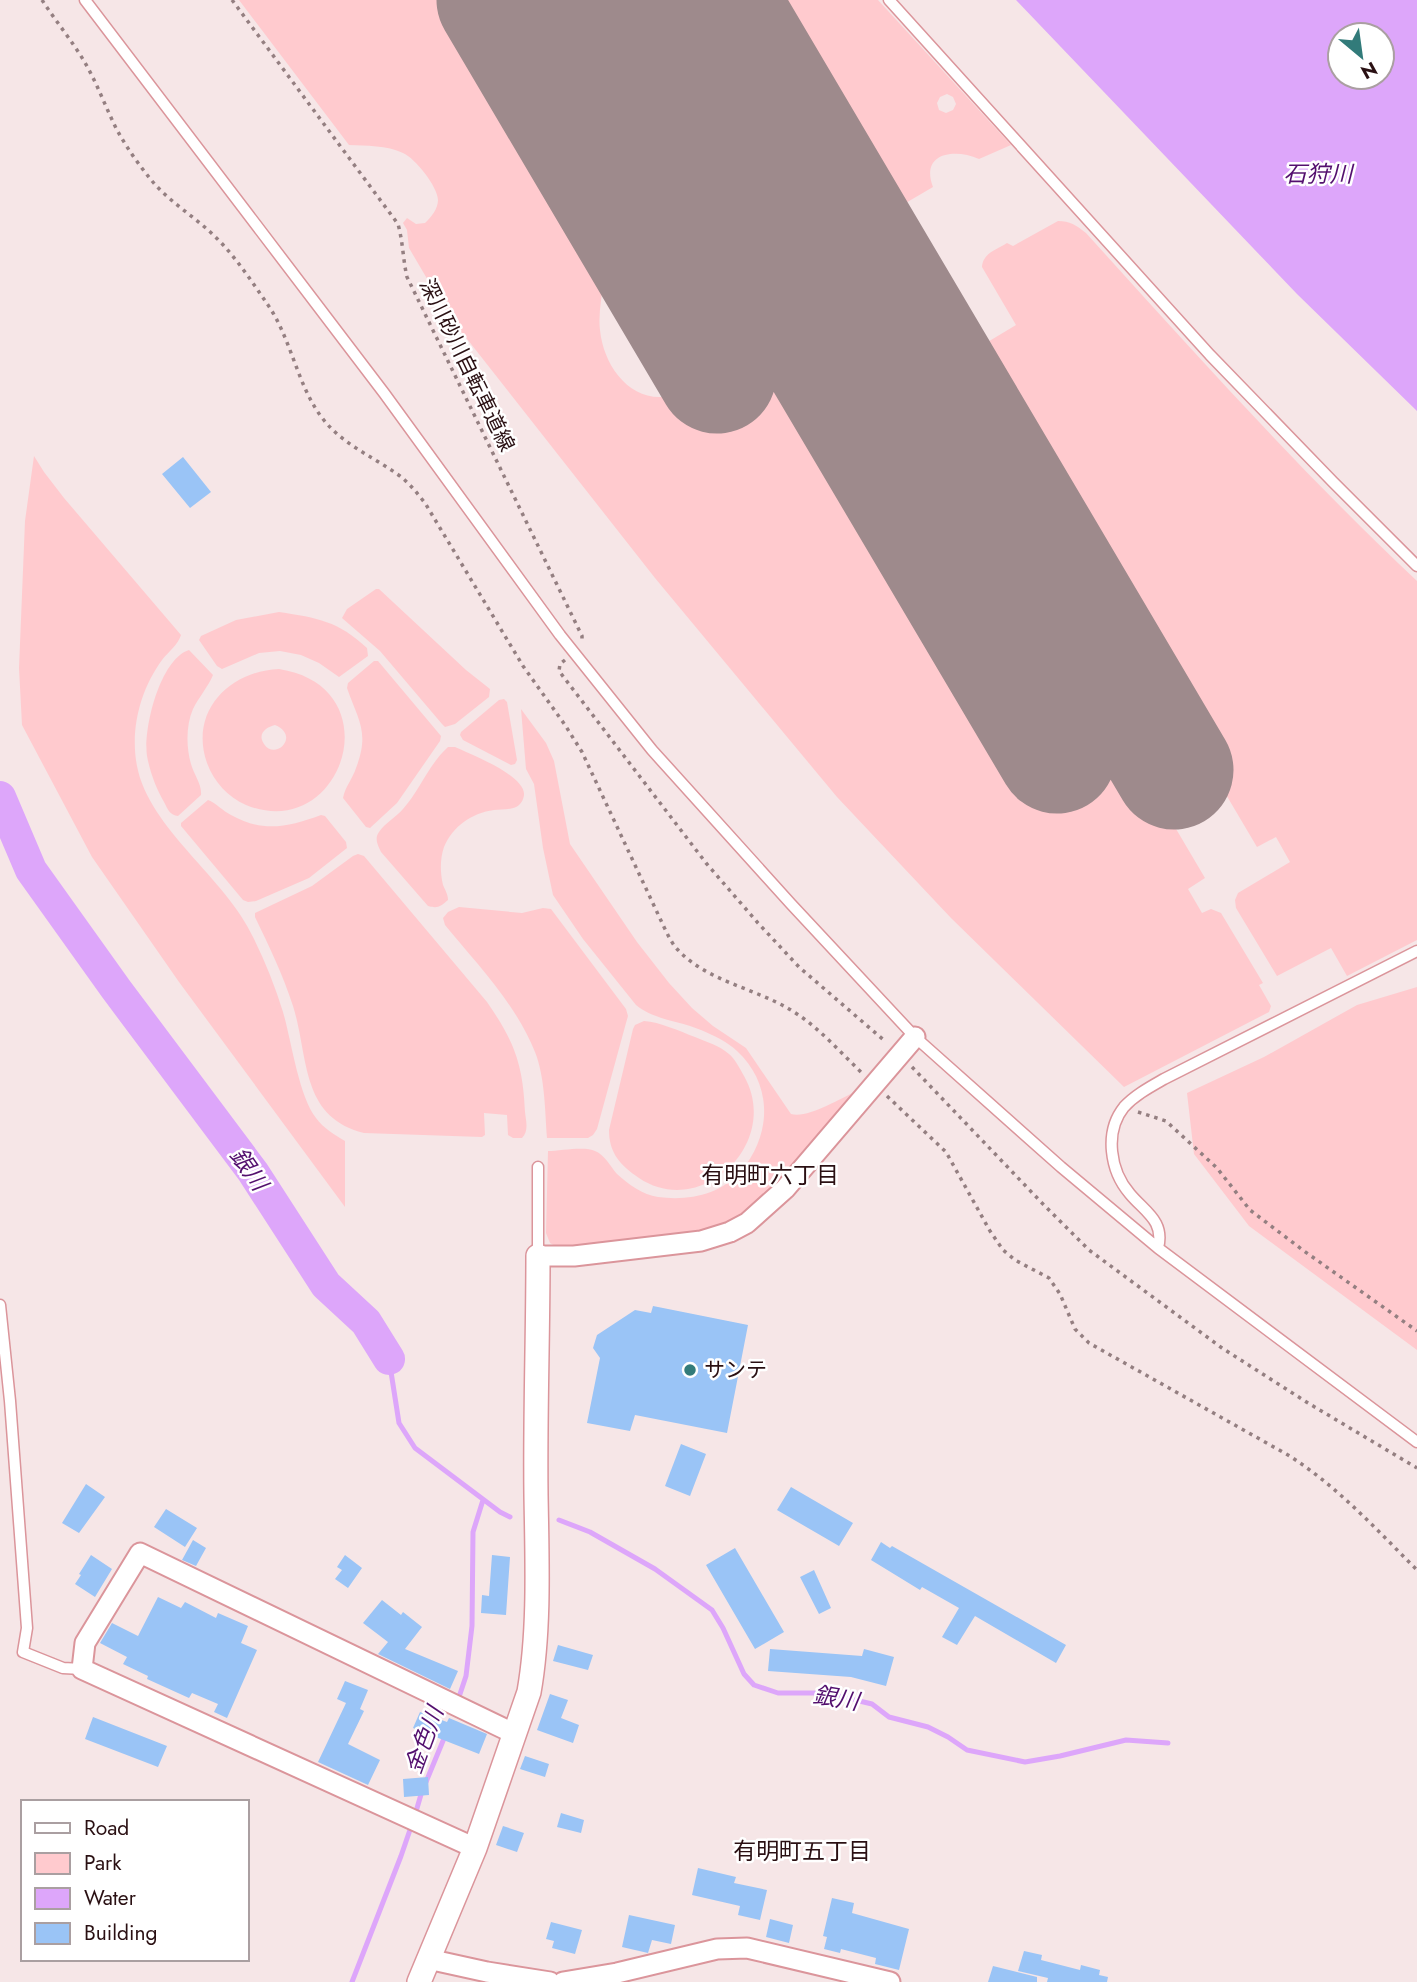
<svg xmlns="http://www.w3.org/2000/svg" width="1417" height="1982" font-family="Jost,'Noto Sans JP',sans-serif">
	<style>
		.green { fill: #ffcace; fill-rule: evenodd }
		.water { fill: #dda6fa; fill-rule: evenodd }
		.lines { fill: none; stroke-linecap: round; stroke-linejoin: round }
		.stream { stroke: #dda6fa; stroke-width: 5 }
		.river { stroke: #dda6fa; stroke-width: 32 }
		.runway { stroke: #9e8a8c; stroke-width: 119 }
		.building { fill: #9ac4f6 }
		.service-casing { stroke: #db959b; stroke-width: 13 }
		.minor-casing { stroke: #db959b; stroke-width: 23 }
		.tertiary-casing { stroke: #db959b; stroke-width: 26 }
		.path { stroke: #947f81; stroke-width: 3.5; stroke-dasharray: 3.5 5; stroke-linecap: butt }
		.service { stroke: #fff; stroke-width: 10 }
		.minor { stroke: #fff; stroke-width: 19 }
		.tertiary { stroke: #fff; stroke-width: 23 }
		.poi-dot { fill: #327b7a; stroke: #fff; stroke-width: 2.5 }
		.labels { text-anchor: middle; stroke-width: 5; stroke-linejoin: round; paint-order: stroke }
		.street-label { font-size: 21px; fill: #2a1013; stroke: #fff }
		.poi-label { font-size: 21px; fill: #2a1013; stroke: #fff; text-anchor: start }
		.water-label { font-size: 23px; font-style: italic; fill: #530f6e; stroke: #fff }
		.neighbourhood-label { font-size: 23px; fill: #2a1013; stroke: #fff }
	</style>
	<rect width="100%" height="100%" fill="#f6e6e7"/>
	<path class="green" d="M 239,0 L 456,0 L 594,234 C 600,250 605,265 603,282 C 602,298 598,314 600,330 C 604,370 636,410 680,393 C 694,388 723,369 735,360 L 522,0 L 686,0 L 779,157 L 797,208 L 904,390 L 914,385 L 1205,878 L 1188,889 L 1202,913 L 1211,909 L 1221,913 L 1263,983 L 1259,985 L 1271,1006 L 1269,1012 L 1124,1087 L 951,918 L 837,797 L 655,578 L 449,316 L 409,248 L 407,230 L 403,223 L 407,218 L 416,224 L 425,223 C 431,217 438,209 438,200 C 438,187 415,158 403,153 C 387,145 366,146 349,145 Z
		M 694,0 L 747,0 L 824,129 L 841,179 L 868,226 L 847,238 L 821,193 L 785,154 Z
		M 756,0 L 878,0 L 1011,145 L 979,159 C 954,148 920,153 933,187 L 892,211 L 865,164 L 829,125 ZM 947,94 L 953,97 L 956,104 L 953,110 L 946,113 L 939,110 L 937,103 L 940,97 Z
		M 1058,221 C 1070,221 1076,225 1086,233 C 1193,351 1300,471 1417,581 L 1417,940 L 1347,976 L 1331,948 L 1277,976 L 1236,908 L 1235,900 L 1238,893 L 1290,862 L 1276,837 L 1257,847 L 966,355 L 1016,325 L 982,267 C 983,253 996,250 1007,243 L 1013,246 Z
		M 959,359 L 1206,777 L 1199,805 L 1169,798 L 921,381 Z
		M 34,456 L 44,472 L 64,498 L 181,635 C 178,645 168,652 162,660 C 140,690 130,730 137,766 C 149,829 226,878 253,937 C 265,961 275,986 283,1012 C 291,1039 299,1097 316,1118 C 323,1128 335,1135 345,1141 L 345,1207 L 179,982 L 92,857 L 22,725 L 19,668 L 25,521 Z
		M 376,589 L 379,589 L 466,670 L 490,689 L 489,697 L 455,724 L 445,727 L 442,724 L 380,651 L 342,618 L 347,609 Z
		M 279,612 C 318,618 338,621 367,648 L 368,656 L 339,677 L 319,663 L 301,655 L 280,651 L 259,653 L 222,669 L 217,666 L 199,640 L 201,636 L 236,620 Z
		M 189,650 L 213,675 C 208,687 199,697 193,709 C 186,725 186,747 191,764 C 194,775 202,784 201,795 L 178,816 C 170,815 168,810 164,802 C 156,788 150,772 147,756 C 143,729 160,659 189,650 Z
		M 374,661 L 378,661 L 441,736 L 440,741 L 397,803 L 370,828 L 366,827 L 343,798 C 345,787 353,778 356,768 C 370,732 358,720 347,688 L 348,683 Z
		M 279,669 C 394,687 342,844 246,805 C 228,797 214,782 207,763 C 189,712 229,671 279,669 ZM 275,725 C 301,736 275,761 264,744 C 257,734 266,727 275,725 Z
		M 504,699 L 507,702 L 517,760 L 515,764 L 511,765 L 463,740 L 460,735 L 461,732 L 499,700 Z
		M 521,709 L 546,743 L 554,761 L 570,844 L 637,942 L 669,983 L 692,1008 L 713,1026 L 746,1048 L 791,1114 C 807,1119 839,1099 855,1092 L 761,1202 C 742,1217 723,1225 700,1233 L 559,1248 L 550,1243 L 546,1233 L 548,1151 C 560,1151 585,1146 595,1151 C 605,1155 610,1166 617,1174 C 628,1184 643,1195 658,1197 C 688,1201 720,1195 741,1171 C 772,1135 773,1084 737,1051 C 728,1042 713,1035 701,1030 C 680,1021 654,1020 636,1005 L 583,939 L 553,895 L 543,848 L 534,784 L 526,769 Z
		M 448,747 L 455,747 C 470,754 533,778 523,799 C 522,802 519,806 516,807 C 510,810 500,809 494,810 C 472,813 453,826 444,847 C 440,859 440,872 443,885 C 445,890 448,894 448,900 C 441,906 438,909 428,906 L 381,852 C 378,845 374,839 379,832 C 385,823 396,817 403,809 C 420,790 429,764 448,747 Z
		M 208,800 C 216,803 223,811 231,815 C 263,833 288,827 321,815 L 325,816 L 346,842 L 347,848 L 309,878 L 256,901 L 248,902 L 243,900 L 181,826 L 181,823 Z
		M 358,854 L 364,856 L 487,1002 C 514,1041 523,1064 525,1112 C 526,1121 529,1131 522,1138 L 513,1138 L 508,1135 L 507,1115 L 484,1113 L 485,1135 L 482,1137 L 364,1133 C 300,1117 309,1057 293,1006 C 283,975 269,946 255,917 L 255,913 L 312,886 L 353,856 Z
		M 459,907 L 522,913 L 543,908 L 551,909 L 626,1009 L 628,1016 L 626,1023 L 597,1129 L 593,1135 L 588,1138 L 547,1138 C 545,1111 545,1077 535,1052 C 516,1004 477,964 445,925 L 443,918 L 448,912 Z
		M 1417,987 L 1417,1350 L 1249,1226 L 1194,1154 L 1187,1093 L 1264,1057 L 1357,1005 Z
		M 644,1021 C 660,1022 679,1031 695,1037 C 706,1042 719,1045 729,1054 C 735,1059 740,1069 744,1076 C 782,1143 701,1220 639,1178 C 620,1165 609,1153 609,1130 L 633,1029 L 635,1025 Z"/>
	<path class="water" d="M 1016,0 L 1417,0 L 1417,411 L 1297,294 ZM 1340,35 L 1382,35 L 1382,77 L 1340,77 Z"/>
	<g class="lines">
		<path class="stream" d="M 389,1359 L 399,1423 L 415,1448 L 500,1512 L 510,1517
			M 559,1520 L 590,1532 L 655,1569 L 712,1610 L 723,1628 L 744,1674 L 754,1685 L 778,1693 L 826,1693 L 872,1704 L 889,1717 L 928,1727 L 948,1737 L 967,1750 L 1025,1762 L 1060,1756 L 1126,1740 L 1168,1743
			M 458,1700 L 466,1676 L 472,1626 L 473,1532 L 483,1500
			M 426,1782 L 445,1736
			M 415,1815 L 422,1791
			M 352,1982 L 401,1856 L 412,1824"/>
		<path class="river" d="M 0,797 L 31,870 L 116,989 L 253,1172 L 326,1285 L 366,1322 L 389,1359"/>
		<path class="runway" d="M 496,0 L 717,374
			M 611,0 L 1057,754
			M 719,0 L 1174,770"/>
	</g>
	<path class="building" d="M 183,457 L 211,492 L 190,508 L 162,474 Z
		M 653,1306 L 748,1325 L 727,1433 L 635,1415 L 630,1431 L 587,1423 L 600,1358 L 593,1348 L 597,1335 L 635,1310 L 651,1313 Z
		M 681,1444 L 706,1454 L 690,1496 L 665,1486 Z
		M 86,1484 L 105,1497 L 79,1533 L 62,1523 Z
		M 791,1487 L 853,1523 L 839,1546 L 777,1510 Z
		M 166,1509 L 197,1528 L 185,1547 L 154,1527 Z
		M 193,1540 L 206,1548 L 196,1566 L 182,1560 Z
		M 881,1542 L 890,1548 L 892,1546 L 1066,1645 L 1056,1663 L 975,1616 L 957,1645 L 942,1637 L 959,1608 L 922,1587 L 920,1590 L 871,1560 Z
		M 735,1548 L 784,1632 L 755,1649 L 706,1565 Z
		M 91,1555 L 112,1569 L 95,1597 L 75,1584 L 81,1575 L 79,1574 Z
		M 345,1555 L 362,1568 L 348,1588 L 335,1579 L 342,1570 L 337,1567 Z
		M 492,1555 L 510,1557 L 506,1615 L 481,1613 L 482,1595 L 489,1596 Z
		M 814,1570 L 831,1608 L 819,1614 L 800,1577 Z
		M 158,1597 L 181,1608 L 185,1602 L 216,1618 L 218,1613 L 248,1626 L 241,1643 L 257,1650 L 227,1718 L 214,1712 L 218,1704 L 192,1693 L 189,1698 L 147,1679 L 148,1676 L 123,1664 L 127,1657 L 100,1643 L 112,1623 L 138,1636 Z
		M 382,1600 L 401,1615 L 403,1612 L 422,1627 L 405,1649 L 458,1671 L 450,1689 L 378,1654 L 388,1642 L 363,1623 Z
		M 558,1645 L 593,1655 L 588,1670 L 553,1661 Z
		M 770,1649 L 862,1656 L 864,1649 L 894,1657 L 886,1686 L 851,1677 L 768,1671 Z
		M 345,1681 L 368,1690 L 360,1709 L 364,1711 L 348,1744 L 380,1760 L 368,1785 L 318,1762 L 346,1703 L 337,1699 Z
		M 550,1694 L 568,1700 L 561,1718 L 579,1725 L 573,1743 L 537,1730 Z
		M 420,1712 L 447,1722 L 449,1718 L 487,1734 L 479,1754 L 413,1728 Z
		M 93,1717 L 167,1746 L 158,1767 L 85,1739 Z
		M 525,1756 L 549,1764 L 545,1777 L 520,1769 Z
		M 428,1777 L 429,1795 L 404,1797 L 403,1779 Z
		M 561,1813 L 584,1820 L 581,1833 L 557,1827 Z
		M 503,1826 L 524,1833 L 517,1852 L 496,1845 Z
		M 698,1868 L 736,1877 L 734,1883 L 767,1890 L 760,1920 L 738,1915 L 740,1906 L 692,1895 Z
		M 832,1898 L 854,1903 L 852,1913 L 909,1929 L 899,1970 L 875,1964 L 876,1958 L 841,1949 L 840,1953 L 824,1949 L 827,1937 L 823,1936 Z
		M 629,1915 L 675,1925 L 671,1944 L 652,1940 L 648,1953 L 622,1947 Z
		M 770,1919 L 793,1925 L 789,1943 L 766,1937 Z
		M 551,1922 L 582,1930 L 575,1954 L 552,1948 L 554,1941 L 546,1939 Z
		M 1024,1951 L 1042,1955 L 1041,1960 L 1080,1970 L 1081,1965 L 1100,1970 L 1099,1975 L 1108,1977 L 1107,1982 L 1047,1982 L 1048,1978 L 1018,1971 Z
		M 993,1966 L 1037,1977 L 1037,1982 L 988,1982 Z"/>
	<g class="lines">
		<defs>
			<path id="service" d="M 85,0 L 384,393 L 560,635 L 652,750 L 791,904 L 915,1037 L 1061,1167 L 1158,1248 L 1417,1442
				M 889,0 L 1210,355 L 1333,482 L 1417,566
				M 538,1167 L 538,1256
				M 1158,1248 C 1165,1221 1145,1212 1130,1194 C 1110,1171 1104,1132 1124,1107 C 1135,1095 1150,1087 1164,1079 L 1417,951
				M 0,1305 L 10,1401 L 27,1628 L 23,1652 L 63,1668 L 82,1669"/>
			<path id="minor" d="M 538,1256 L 574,1256 L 701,1241 L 730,1232 L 747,1223 L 785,1189 L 915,1037
				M 475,1848 L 82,1669 L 85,1643 L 140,1553 L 515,1734
				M 428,1959 L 487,1972 L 550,1982
				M 563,1982 L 617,1973 L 717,1949 L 747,1948 L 890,1982"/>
			<path id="tertiary" d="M 419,1982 L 475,1848 L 529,1692 C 540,1630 537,1558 536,1495 C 535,1416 538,1336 538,1256"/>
		</defs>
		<use href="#service" class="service-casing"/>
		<use href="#minor" class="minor-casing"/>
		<use href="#tertiary" class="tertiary-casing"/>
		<path class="path" d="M 42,0 C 55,20 72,41 84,61 C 97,83 105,106 116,128 C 126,147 139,165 152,181 C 168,200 190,214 208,230 C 232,251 250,279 268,305 C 292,340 297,386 323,419 C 343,445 374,457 400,476 C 410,484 417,493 425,503 L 523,666 L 565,725 L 582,752 L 664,927 C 668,935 672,944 678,950 C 707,981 754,988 789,1009 C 817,1025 840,1052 863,1074
			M 232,0 L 398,224 C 403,242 403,260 407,277 L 582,636 L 582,641
			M 565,660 L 560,664 L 559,671 L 706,863 L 758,923 L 799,967 L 886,1042
			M 912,1067 L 1042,1203 L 1089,1250 L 1222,1348 L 1308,1403 L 1417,1468
			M 887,1096 L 946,1152 L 990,1231 L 1003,1250 L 1015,1260 L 1049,1278 L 1060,1294 L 1075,1329 L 1089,1343 L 1288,1455 C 1337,1486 1376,1529 1417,1570
			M 1138,1112 L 1166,1121 L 1217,1168 L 1250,1210 L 1304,1251 L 1417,1331"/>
		<use href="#service" class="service"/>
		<use href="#minor" class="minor"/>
		<use href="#tertiary" class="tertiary"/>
	</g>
	<circle class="poi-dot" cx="690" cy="1370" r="7"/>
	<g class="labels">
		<g class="street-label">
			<text transform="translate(467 365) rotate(64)" y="7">深川砂川自転車道線</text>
		</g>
		<g class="poi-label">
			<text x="704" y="1377">サンテ</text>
		</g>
		<g class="water-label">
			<text x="1318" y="182">石狩川</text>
			<text transform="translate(249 1169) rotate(55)" y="8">銀川</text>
			<text transform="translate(836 1698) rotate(9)" y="8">銀川</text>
			<text transform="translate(424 1740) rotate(-70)" y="8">金色川</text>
		</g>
		<g class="neighbourhood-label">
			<text x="770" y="1183">有明町六丁目</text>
			<text x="802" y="1859">有明町五丁目</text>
		</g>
	</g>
	<rect x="21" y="1800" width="228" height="161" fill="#ffffff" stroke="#aa9fa1" stroke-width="2"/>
	<rect x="35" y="1823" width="35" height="10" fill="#ffffff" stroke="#aa9fa1" stroke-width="2"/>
	<text x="84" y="1835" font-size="21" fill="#2a1013">Road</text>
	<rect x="35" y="1853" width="35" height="21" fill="#ffcace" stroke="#aa9fa1" stroke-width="2"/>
	<text x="84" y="1870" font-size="21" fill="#2a1013">Park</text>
	<rect x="35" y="1888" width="35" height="21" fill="#dda6fa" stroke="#aa9fa1" stroke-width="2"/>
	<text x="84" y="1905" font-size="21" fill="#2a1013">Water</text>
	<rect x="35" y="1923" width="35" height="21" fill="#9ac4f6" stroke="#aa9fa1" stroke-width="2"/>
	<text x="84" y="1940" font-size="21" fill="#2a1013">Building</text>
	<g transform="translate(1361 56) rotate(151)"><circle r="33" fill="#ffffff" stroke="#aa9fa1" stroke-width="2"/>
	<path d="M0-5L12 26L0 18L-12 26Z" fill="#327b7a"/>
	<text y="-10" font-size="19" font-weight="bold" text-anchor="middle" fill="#2a1013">N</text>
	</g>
</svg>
